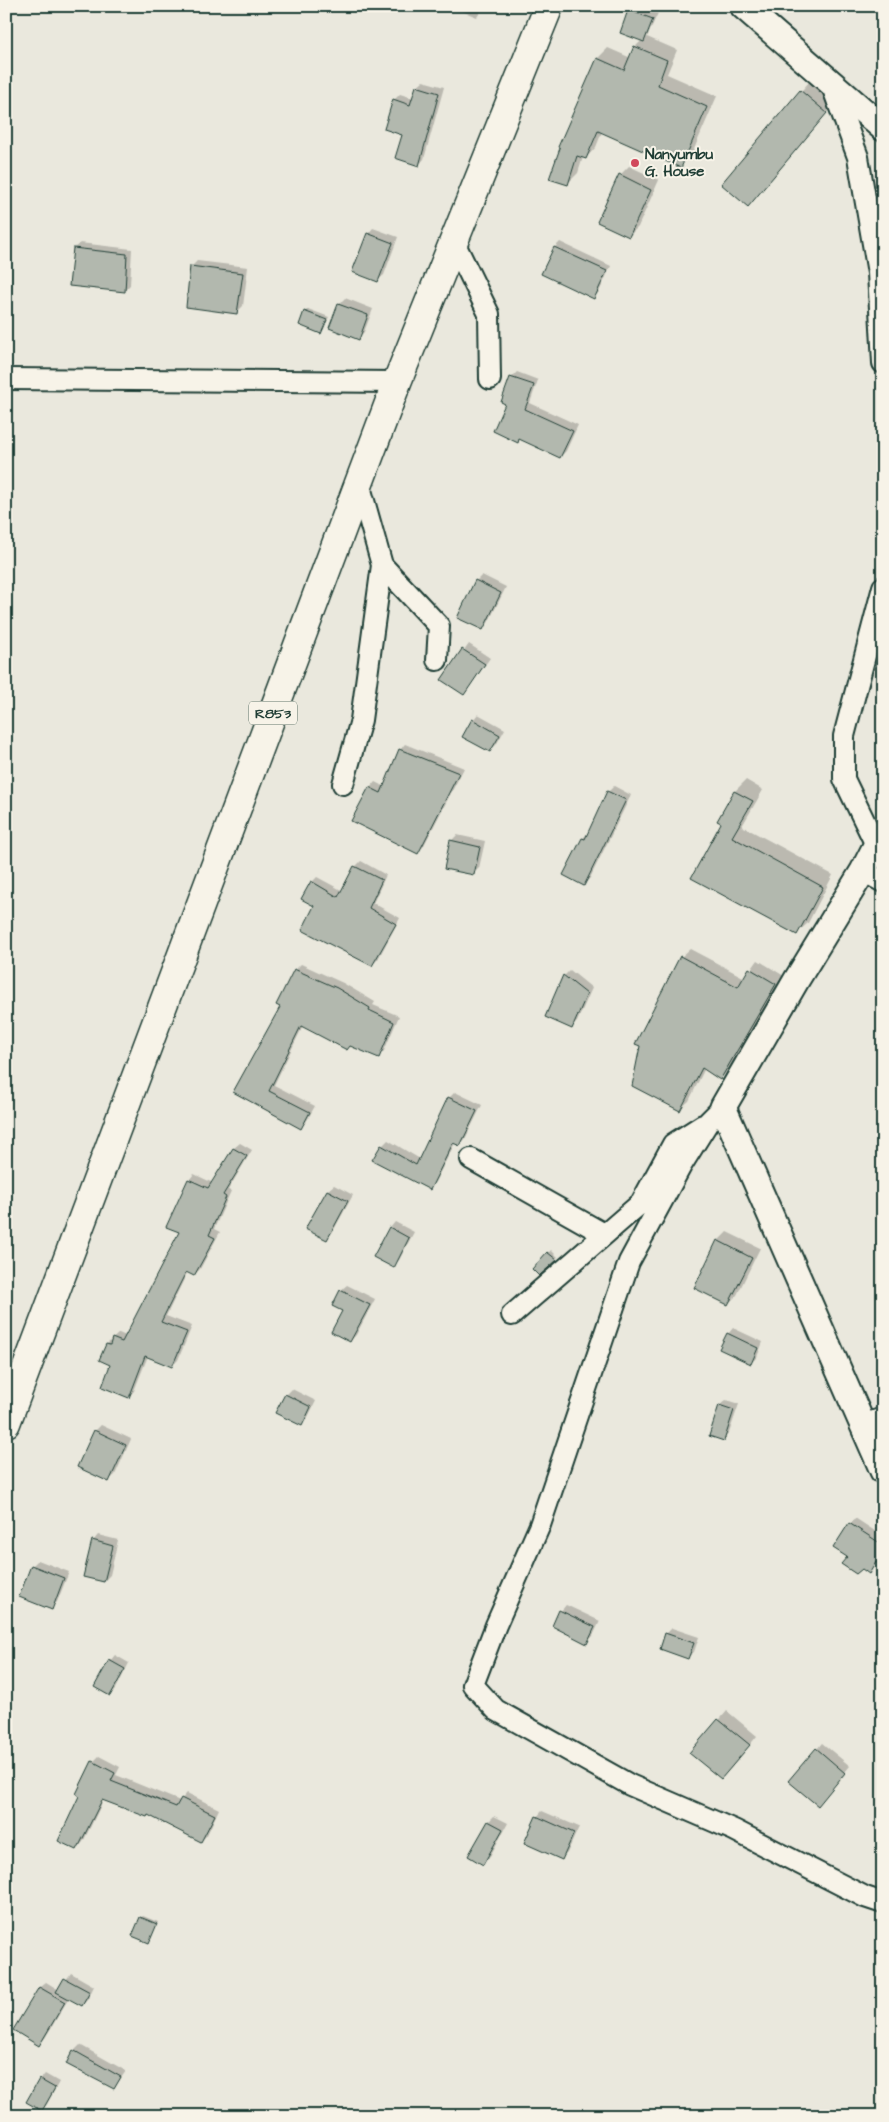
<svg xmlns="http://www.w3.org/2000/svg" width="889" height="2122" font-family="'Architects Daughter',sans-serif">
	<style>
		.shadow { fill: #0003 }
		.building { fill: #b2b8ae; stroke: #1f3d34 }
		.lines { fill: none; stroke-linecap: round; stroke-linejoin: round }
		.minor-casing { stroke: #1f3d34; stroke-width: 24 }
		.tertiary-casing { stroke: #1f3d34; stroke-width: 29 }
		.primary-casing { stroke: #1f3d34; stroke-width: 31 }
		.minor { stroke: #f7f3e8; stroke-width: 20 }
		.tertiary { stroke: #f7f3e8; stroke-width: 25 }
		.primary { stroke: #f7f3e8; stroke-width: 28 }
		.poi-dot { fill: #d1495b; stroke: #f7f3e8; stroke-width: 2 }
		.labels { text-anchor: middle; stroke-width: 4; stroke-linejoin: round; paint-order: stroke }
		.shield { fill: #f7f3e8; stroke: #60746a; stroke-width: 1 }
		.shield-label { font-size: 14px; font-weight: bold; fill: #1f3d34 }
		.poi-label { font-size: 15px; font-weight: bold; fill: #1f3d34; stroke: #f7f3e8; text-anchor: start }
	</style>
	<rect width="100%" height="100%" fill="#eae8dd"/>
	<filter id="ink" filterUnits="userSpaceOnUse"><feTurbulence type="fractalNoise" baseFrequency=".02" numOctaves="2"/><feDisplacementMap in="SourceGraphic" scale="10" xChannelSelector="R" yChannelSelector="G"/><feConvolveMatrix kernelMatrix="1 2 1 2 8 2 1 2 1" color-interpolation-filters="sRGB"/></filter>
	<g filter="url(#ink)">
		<path class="shadow" d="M 449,6 L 485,6 L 477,17 Z
			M 634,6 L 640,6 L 658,13 L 647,37 L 677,50 L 667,74 L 717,96 L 691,156 L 680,166 L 602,132 L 596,147 L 586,158 L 583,157 L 578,173 L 567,184 L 561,147 L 559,146 L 598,58 L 608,48 L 631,58 L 635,47 L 642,40 L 622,32 L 629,10 Z
			M 423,81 L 444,87 L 424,159 L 419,165 L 404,134 L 394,100 L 400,94 L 413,98 L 417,86 Z
			M 809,82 L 835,103 L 748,206 L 722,184 Z
			M 629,166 L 659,180 L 638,227 L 629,236 L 620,175 Z
			M 373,228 L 398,237 L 384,275 L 378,280 L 368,234 Z
			M 560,242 L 611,266 L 599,292 L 594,297 L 555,247 Z
			M 80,243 L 132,249 L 130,285 L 124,291 L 74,248 Z
			M 197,261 L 248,267 L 243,306 L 237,312 L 191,267 Z
			M 345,298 L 373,309 L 364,332 L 358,338 L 331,327 L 339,304 Z
			M 308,309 L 329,317 L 321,333 L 305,312 Z
			M 517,372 L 538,380 L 530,403 L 578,425 L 566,451 L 560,457 L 520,438 L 517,441 L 507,403 L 511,378 Z
			M 482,575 L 506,587 L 488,623 L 482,629 L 476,581 Z
			M 469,644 L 490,658 L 464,694 L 443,680 Z
			M 478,714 L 505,729 L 496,745 L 490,750 L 473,720 Z
			M 405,744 L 464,768 L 423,847 L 417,852 L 370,788 L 375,782 L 385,787 L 400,750 Z
			M 746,780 L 763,790 L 742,826 L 833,875 L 808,923 L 796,934 L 693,877 L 722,822 L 719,820 L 735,791 Z
			M 614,786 L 631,795 L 590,878 L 584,884 L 565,874 L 583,838 L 589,832 L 608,792 Z
			M 457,835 L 485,841 L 479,868 L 473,874 L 451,841 Z
			M 361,861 L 386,875 L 373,903 L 400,918 L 378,959 L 372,965 L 316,906 L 312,882 L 317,877 L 343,891 L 355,867 Z
			M 690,949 L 745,978 L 758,960 L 784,976 L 729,1070 L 720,1079 L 705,1068 L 689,1101 L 680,1109 L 681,957 Z
			M 301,964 L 343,983 L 375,1002 L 373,1005 L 399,1016 L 384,1051 L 378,1057 L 303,1026 L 274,1085 L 315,1106 L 306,1122 L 300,1128 L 235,1092 L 282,1007 L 278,1005 L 296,969 Z
			M 570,970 L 592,988 L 577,1022 L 571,1027 L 546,1016 L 564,976 Z
			M 455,1092 L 482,1105 L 465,1139 L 459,1145 L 455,1143 L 435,1182 L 430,1188 L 382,1146 L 388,1140 L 420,1159 L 449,1098 Z
			M 240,1143 L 252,1150 L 228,1190 L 231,1191 L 214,1229 L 220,1232 L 200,1269 L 194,1275 L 188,1271 L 166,1316 L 192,1326 L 178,1360 L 172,1366 L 148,1356 L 134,1391 L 129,1396 L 112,1364 L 101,1360 L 107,1344 L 119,1333 L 126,1336 L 181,1231 L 189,1180 L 194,1174 L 213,1183 L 234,1148 Z
			M 334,1185 L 353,1195 L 332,1233 L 326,1239 L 307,1228 L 328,1190 Z
			M 395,1222 L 414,1232 L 399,1260 L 393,1266 L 390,1228 Z
			M 727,1232 L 760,1248 L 737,1295 L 728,1304 L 718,1241 Z
			M 551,1250 L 558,1257 L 539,1274 L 534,1269 Z
			M 347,1285 L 375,1299 L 356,1335 L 350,1341 L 344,1311 L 334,1305 L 341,1290 Z
			M 733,1328 L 763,1342 L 757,1357 L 751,1363 L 728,1334 Z
			M 292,1389 L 316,1401 L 307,1419 L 301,1424 L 286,1395 Z
			M 726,1400 L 739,1404 L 729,1433 L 724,1439 L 720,1405 Z
			M 101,1425 L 131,1439 L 115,1475 L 109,1480 L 95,1431 Z
			M 855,1518 L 881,1535 L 883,1533 L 883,1562 L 878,1562 L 869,1572 L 834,1547 Z
			M 98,1535 L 118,1540 L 110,1575 L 104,1581 L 93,1541 Z
			M 38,1560 L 69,1572 L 57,1602 L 51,1608 L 32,1566 Z
			M 566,1605 L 600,1621 L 593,1636 L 587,1642 L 553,1626 L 561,1611 Z
			M 672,1628 L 699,1637 L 694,1652 L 688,1657 L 666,1634 Z
			M 115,1655 L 129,1663 L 116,1689 L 110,1695 L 110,1661 Z
			M 727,1711 L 757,1736 L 730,1769 L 691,1753 Z
			M 822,1743 L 850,1766 L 823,1798 L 817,1749 Z
			M 99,1756 L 120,1767 L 116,1775 L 180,1801 L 187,1793 L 219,1809 L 207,1835 L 201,1841 L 148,1814 L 104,1799 L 83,1842 L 77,1848 L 81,1795 L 93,1762 Z
			M 6,1794 L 9,1795 L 6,1805 Z
			M 542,1811 L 579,1827 L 567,1853 L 562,1858 L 537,1817 Z
			M 494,1816 L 508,1823 L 489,1858 L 483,1863 L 489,1821 Z
			M 143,1916 L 158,1922 L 149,1941 L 141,1918 Z
			M 71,1973 L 94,1986 L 88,1999 L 82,2005 L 69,1998 L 45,2038 L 39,2044 L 15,2029 L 40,1987 L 46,1982 L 59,1990 Z
			M 80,2045 L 126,2071 L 114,2088 L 74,2051 Z
			M 45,2074 L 59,2082 L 47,2104 L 42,2110 L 40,2080 Z"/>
		<path class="building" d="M 628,10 L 653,19 L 644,42 L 620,33 Z
			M 634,46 L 667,60 L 658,85 L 707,107 L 681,168 L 598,131 L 586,159 L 577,156 L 568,185 L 549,179 L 560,148 L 558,147 L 597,58 L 624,70 Z
			M 416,86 L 439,93 L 419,166 L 395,158 L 402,135 L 384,129 L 393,99 L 410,105 Z
			M 800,90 L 827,113 L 748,207 L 721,184 Z
			M 619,174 L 651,190 L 629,237 L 597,222 Z
			M 367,233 L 393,243 L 378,282 L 352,272 Z
			M 554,247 L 607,271 L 594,299 L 541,274 Z
			M 73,248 L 127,254 L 125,292 L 69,286 Z
			M 190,266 L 243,273 L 237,314 L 186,307 Z
			M 338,304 L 368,315 L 359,340 L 329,328 Z
			M 304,311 L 327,320 L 321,334 L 299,325 Z
			M 510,377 L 534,385 L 525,409 L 573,431 L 560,458 L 519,439 L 518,443 L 493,431 L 505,404 L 501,402 Z
			M 475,580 L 501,593 L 483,630 L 457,618 Z
			M 462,649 L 485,664 L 464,695 L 441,680 Z
			M 472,719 L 500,735 L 490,752 L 462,737 Z
			M 399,749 L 459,773 L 418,854 L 351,821 L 369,787 L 381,793 Z
			M 607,791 L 626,800 L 584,886 L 563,875 L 582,838 L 585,839 Z
			M 734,791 L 753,801 L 732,837 L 823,887 L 797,935 L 691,878 L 721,823 L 717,821 Z
			M 450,840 L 480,847 L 474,875 L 444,869 Z
			M 354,866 L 382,880 L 369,908 L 396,924 L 372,966 L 302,930 L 314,906 L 301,899 L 311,881 L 338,897 Z
			M 680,956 L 738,987 L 749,968 L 776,984 L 720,1080 L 702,1068 L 680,1111 L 632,1086 L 640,1046 L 635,1044 Z
			M 294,969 L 337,988 L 370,1008 L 369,1010 L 394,1022 L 379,1058 L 350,1046 L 347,1050 L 301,1026 L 269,1091 L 310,1112 L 301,1129 L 233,1092 L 280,1007 L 276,1005 Z
			M 563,975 L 587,994 L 572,1029 L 545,1017 Z
			M 448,1097 L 477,1111 L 460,1146 L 453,1143 L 430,1190 L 372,1160 L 381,1145 L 416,1165 Z
			M 233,1148 L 247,1156 L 223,1195 L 226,1197 L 209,1235 L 215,1238 L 194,1276 L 186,1272 L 161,1322 L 187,1332 L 172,1367 L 145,1356 L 129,1398 L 102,1387 L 110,1365 L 99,1360 L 106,1344 L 110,1345 L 112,1338 L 122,1342 L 179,1232 L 166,1227 L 188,1179 L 208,1188 Z
			M 327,1190 L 348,1201 L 327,1240 L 305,1229 Z
			M 389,1227 L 409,1238 L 394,1268 L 373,1257 Z
			M 717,1240 L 752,1258 L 728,1305 L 694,1288 Z
			M 547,1252 L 557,1260 L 539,1276 L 532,1269 Z
			M 340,1290 L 370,1305 L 350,1342 L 331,1332 L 342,1311 L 332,1306 Z
			M 727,1333 L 758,1348 L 751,1364 L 719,1349 Z
			M 285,1394 L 311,1407 L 302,1426 L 275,1413 Z
			M 719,1405 L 734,1410 L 724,1441 L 709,1436 Z
			M 94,1430 L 126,1445 L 109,1482 L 77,1467 Z
			M 849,1523 L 883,1545 L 883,1566 L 876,1562 L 869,1574 L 862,1569 L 856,1574 L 841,1564 L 847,1557 L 833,1548 Z
			M 92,1540 L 113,1546 L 104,1582 L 83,1577 Z
			M 31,1565 L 64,1578 L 52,1610 L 19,1597 Z
			M 559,1610 L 595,1627 L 587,1644 L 552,1626 Z
			M 665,1633 L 694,1643 L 688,1659 L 660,1649 Z
			M 109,1660 L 125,1669 L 110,1696 L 94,1687 Z
			M 718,1719 L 750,1745 L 721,1779 L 689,1753 Z
			M 816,1748 L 845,1773 L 818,1806 L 788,1781 Z
			M 92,1761 L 115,1773 L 111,1781 L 176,1807 L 181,1798 L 215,1815 L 201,1842 L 148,1815 L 147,1817 L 102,1800 L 77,1850 L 58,1841 L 79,1796 L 76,1794 Z
			M 536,1816 L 574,1833 L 562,1860 L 524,1843 Z
			M 488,1821 L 503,1829 L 483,1865 L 468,1856 Z
			M 140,1917 L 157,1924 L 149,1943 L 132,1936 Z
			M 64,1978 L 90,1992 L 82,2006 L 56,1992 Z
			M 39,1987 L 65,2002 L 39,2046 L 13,2030 Z
			M 73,2050 L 121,2077 L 114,2089 L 66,2064 Z
			M 39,2079 L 55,2088 L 42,2111 L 26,2102 Z"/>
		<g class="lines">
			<defs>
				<path id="minor" d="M 832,86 L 858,157 L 878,273 L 883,363
					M 454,242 L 489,314 L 490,379
					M 6,379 L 397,382
					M 382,565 L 439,626 L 437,660
					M 343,784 L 361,720 L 382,565 L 359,483
					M 876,845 L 844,779 L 844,736 L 883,587
					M 863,871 L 883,882
					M 723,1107 L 709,1121 L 681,1166 L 629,1262 L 540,1525 L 496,1625 L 473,1685 L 496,1710 L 630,1785 L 734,1830 L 865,1897 L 883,1903
					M 471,1159 L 604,1234
					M 512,1315 L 641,1203 L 673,1144 L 703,1125
					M 863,1425 L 883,1418"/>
				<path id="tertiary" d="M 743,6 L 883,128
					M 883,832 L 863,871 L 797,979 L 723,1107 L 883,1471"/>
				<path id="primary" d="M 6,1423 L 397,382 L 549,6"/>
			</defs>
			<use href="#minor" class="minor-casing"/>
			<use href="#tertiary" class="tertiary-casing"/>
			<use href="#primary" class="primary-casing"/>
			<use href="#minor" class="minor"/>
			<use href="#tertiary" class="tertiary"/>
			<use href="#primary" class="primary"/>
		</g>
	</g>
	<circle class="poi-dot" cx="635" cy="163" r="5"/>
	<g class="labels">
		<rect class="shield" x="249" y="701.5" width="48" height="23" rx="4"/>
		<g class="shield-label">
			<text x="273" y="718">R853</text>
		</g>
		<g class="poi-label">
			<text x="645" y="159">Nanyumbu<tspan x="645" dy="17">G. House</tspan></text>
		</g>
	</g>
	<rect width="889" height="2122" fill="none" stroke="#f7f3e8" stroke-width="25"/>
	<rect x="12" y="12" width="864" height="2097" fill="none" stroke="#1f3d34" stroke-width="2" filter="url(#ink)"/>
</svg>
